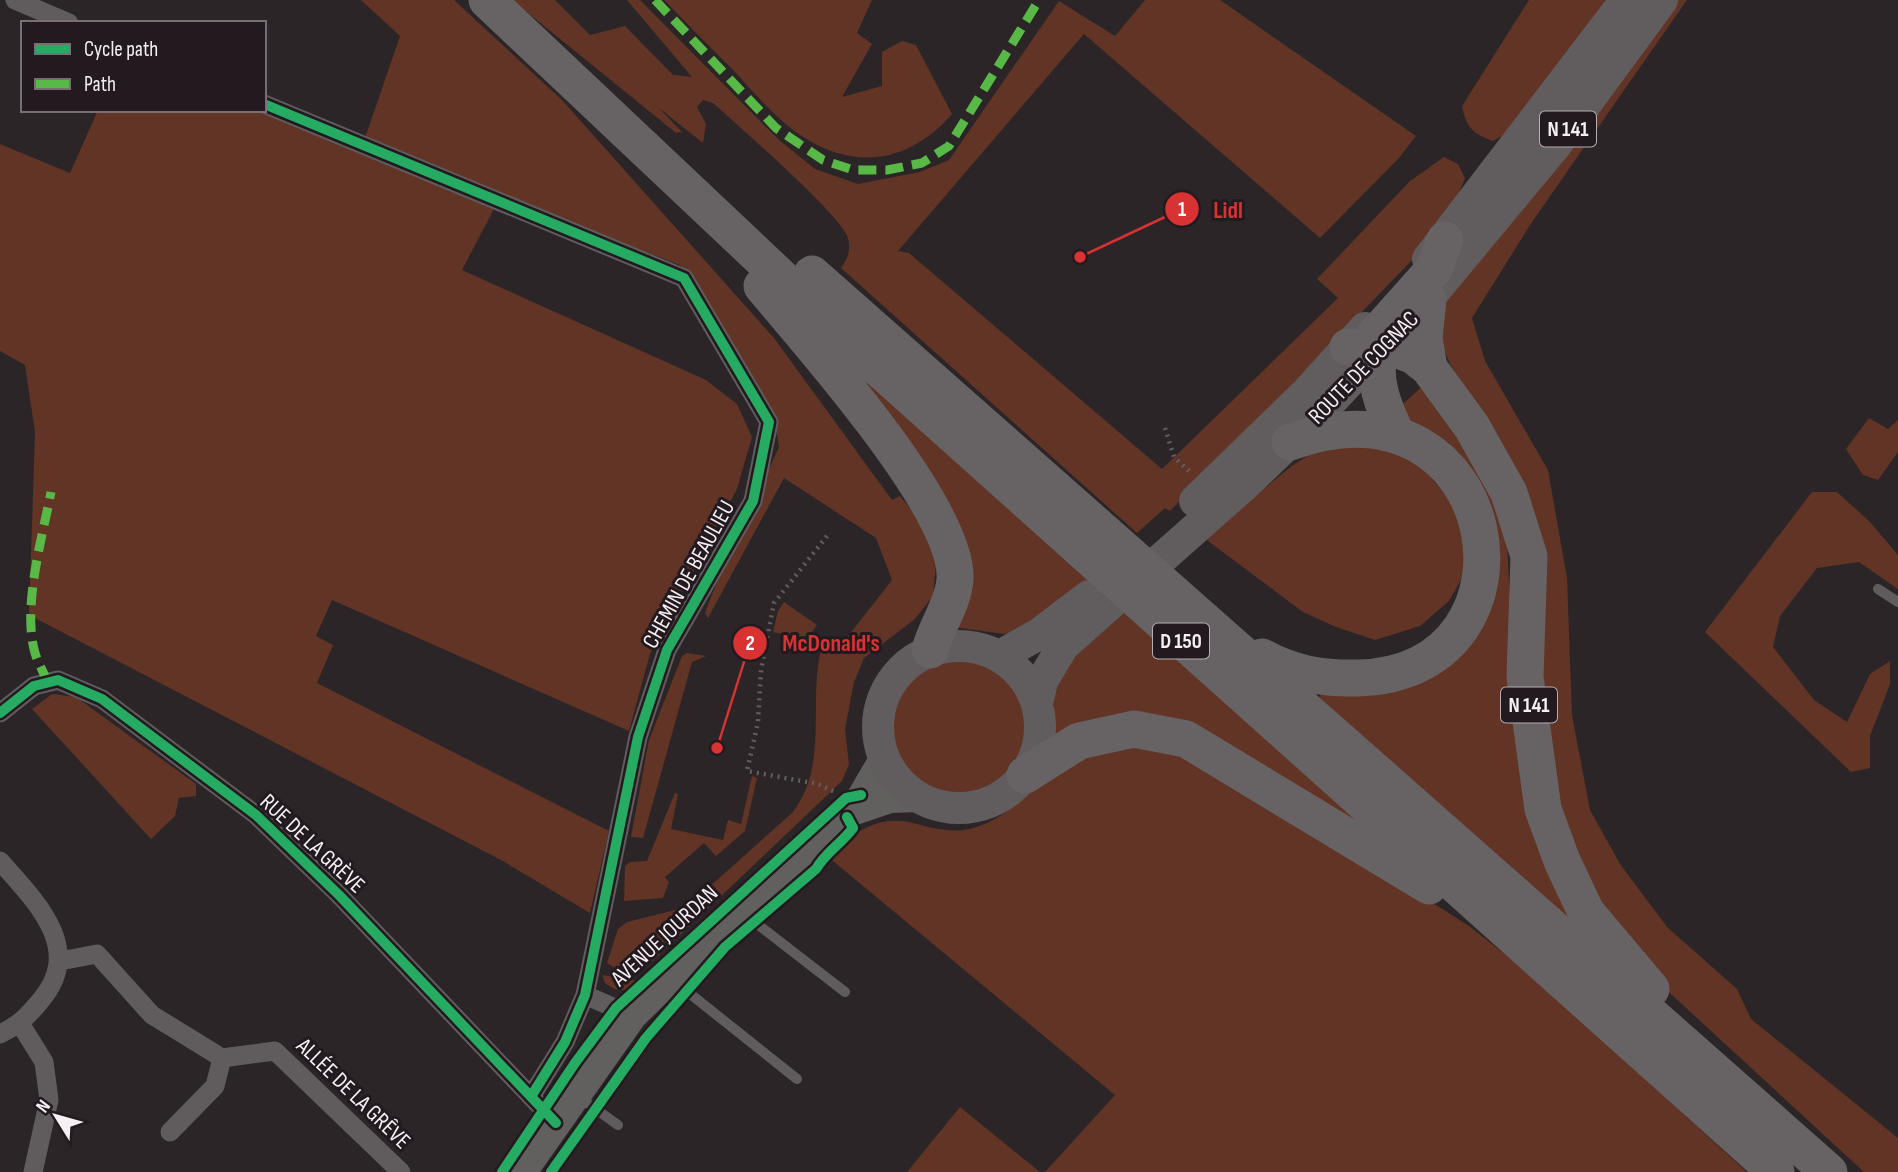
<svg xmlns="http://www.w3.org/2000/svg" width="1898" height="1172" font-family="'Sofia Sans Condensed',sans-serif">
	<style>
		.green { fill: #613425 }
		.lines { fill: none; stroke-linecap: round; stroke-linejoin: round }
		.path { stroke: #625e5f; stroke-width: 4.5; stroke-dasharray: 2 5; stroke-linecap: butt }
		.lane { stroke: #605c5e; stroke-width: 10 }
		.street { stroke: #605c5e; stroke-width: 19 }
		.secondary { stroke: #625f5f; stroke-width: 28 }
		.primary { stroke: #615c5e; stroke-width: 32 }
		.highway { stroke: #676364; stroke-width: 37 }
		.quiet { stroke: #58b947; stroke-width: 9; stroke-dasharray: 18 9; stroke-linecap: butt }
		.cycleway-casing { stroke: #231a20; stroke-width: 15 }
		.cycleway { stroke: #26ab63; stroke-width: 10 }
		.labels { text-anchor: middle; stroke-width: 6; stroke-linejoin: round; paint-order: stroke }
		.shield { fill: #231a20; stroke: #b6aeb3; stroke-width: 2 }
		.shield-label { font-size: 21px; font-weight: bold; fill: #f5eef2 }
		.street-label { font-size: 23px; fill: #f5eef2; stroke: #231a20 }
		.leader { fill: none; stroke: #d83232; stroke-width: 2.5 }
		.callout-dot { fill: #d83232; stroke: #231a20; stroke-width: 2.5 }
		.mark-label { font-size: 21px; text-anchor: middle; font-weight: bold; fill: #fff }
		.callout-label { font-size: 24px; text-anchor: middle; font-weight: bold; fill: #d83232; stroke: #231a20; stroke-width: 6; stroke-linejoin: round; paint-order: stroke }
	</style>
	<rect width="100%" height="100%" fill="#2b2528"/>
	<path class="green" d="M 361,0 L 454,0 L 562,100 L 774,338 L 892,500 L 900,496 L 930,533 L 936,564 L 933,596 L 915,619 L 864,658 L 854,682 L 845,729 L 849,764 L 842,781 L 656,958 L 636,974 L 620,971 L 607,963 L 618,929 L 627,922 L 687,907 L 793,812 C 829,764 808,704 821,650 L 834,654 L 892,580 L 876,538 L 784,478 L 708,618 L 705,613 L 712,594 L 779,447 L 774,419 L 680,265 L 373,148 L 494,209 L 462,270 L 706,380 L 737,404 L 752,437 L 737,489 L 650,654 L 629,731 L 332,600 L 316,636 L 333,645 L 317,683 L 609,831 L 590,913 L 501,860 L 29,615 L 35,432 L 25,365 L 0,351 L 0,144 L 70,173 L 98,110 L 264,110 L 363,144 L 400,36 Z
		M 512,0 L 555,0 L 590,35 L 625,26 L 673,75 L 692,77 L 627,0 L 640,0 L 779,140 L 815,169 L 858,184 L 920,172 L 949,160 L 1059,1 L 1115,36 L 1145,0 L 1220,0 L 1416,136 L 1399,158 L 1320,238 L 1084,34 L 898,251 L 909,253 L 1162,469 L 1338,298 L 1317,279 L 1410,181 L 1444,157 L 1458,164 L 1465,178 L 1457,198 L 1415,257 L 1170,511 L 1165,508 L 1137,533 L 841,268 C 848,257 851,251 848,238 C 843,217 736,124 713,103 L 703,100 L 697,107 L 706,124 L 703,143 L 659,108 L 682,132 L 676,133 Z
		M 664,0 L 872,0 L 857,33 L 872,44 L 842,97 L 882,86 L 882,52 L 902,41 L 916,45 L 952,114 C 912,160 859,172 805,138 C 778,121 756,95 735,72 C 711,48 687,24 664,0 Z
		M 1529,0 L 1609,0 L 1504,135 L 1493,141 C 1473,134 1466,127 1462,106 Z
		M 1674,0 L 1687,0 L 1532,222 L 1472,318 L 1485,361 L 1548,470 L 1567,578 L 1572,715 L 1590,810 L 1620,864 L 1667,927 L 1737,989 L 1751,1019 L 1898,1138 L 1898,1172 L 1864,1172 L 1646,971 L 1608,927 L 1553,797 L 1538,669 L 1538,571 L 1459,379 C 1440,348 1438,337 1445,301 Z
		M 784,289 L 1092,576 L 1036,629 L 1012,635 L 945,626 L 961,572 Z
		M 1425,384 L 1506,519 L 1512,647 L 1534,827 L 1546,870 L 1580,933 L 1319,697 L 1325,689 L 1392,682 L 1492,574 L 1397,409 Z
		M 1869,418 L 1888,429 L 1898,420 L 1898,452 L 1878,480 L 1863,475 L 1846,449 Z
		M 1350,441 L 1414,457 L 1463,516 L 1466,571 L 1449,601 L 1420,626 L 1375,640 L 1336,627 L 1303,612 L 1204,538 L 1293,465 L 1322,447 Z
		M 1812,492 L 1837,492 L 1870,522 L 1898,555 L 1898,589 L 1859,562 L 1817,568 L 1780,616 L 1773,647 L 1814,700 L 1847,722 L 1870,674 L 1890,661 L 1890,684 L 1870,736 L 1870,768 L 1851,772 L 1705,632 Z
		M 784,602 L 817,625 L 807,639 L 773,632 L 778,611 Z
		M 1130,608 L 1401,849 L 1197,734 L 1049,749 L 1056,683 L 1070,661 Z
		M 687,653 L 706,656 L 692,662 L 643,838 L 631,837 L 649,740 L 682,656 Z
		M887 725a70 70 0 1 1 140 0a70 70 0 1 1-140 0Z
		M 52,694 L 76,697 L 196,784 L 196,796 L 179,798 L 175,816 L 151,839 L 32,709 Z
		M 1127,744 L 1190,757 L 1383,871 L 1469,926 L 1524,969 L 1747,1172 L 1045,1172 L 1115,1095 L 827,856 C 855,832 879,813 917,824 C 931,828 950,832 964,830 C 1006,823 1029,788 1062,767 C 1083,754 1103,750 1127,744 Z
		M 752,776 L 757,778 L 745,831 L 716,856 L 704,843 L 665,877 L 669,882 L 663,898 L 624,901 L 625,866 L 630,862 L 647,861 L 675,793 L 678,794 L 671,829 L 723,840 L 728,820 L 741,824 Z
		M 603,975 L 638,981 C 626,993 617,993 604,982 Z
		M 960,1107 L 1040,1172 L 907,1172 Z"/>
	<g class="lines">
		<path class="path" d="M 1165,428 L 1174,457 L 1190,472
			M 827,536 L 774,603 L 761,670 L 758,722 L 747,771 L 818,784 L 837,793
			M 610,973 L 636,978"/>
		<path class="lane" d="M 1878,589 L 1898,602
			M 743,913 L 845,992
			M 674,981 L 797,1079
			M 579,1097 L 618,1125"/>
		<path class="street" d="M 15,0 L 69,23
			M 264,104 L 684,278 L 769,422 L 753,501 L 667,650 L 638,737 L 585,995 L 565,1042 L 532,1095
			M 0,713 L 34,686 L 58,680 L 102,699 L 256,815 L 339,895 L 556,1123
			M 0,861 C 35,901 85,948 41,1000 C 28,1016 19,1025 0,1034
			M 60,961 L 97,954 L 152,1015 L 222,1058 L 275,1051 L 401,1172
			M 585,995 L 633,1016
			M 21,1025 L 44,1062 L 49,1100 L 33,1172
			M 170,1132 L 215,1086 L 222,1058"/>
		<path class="secondary" d="M 852,812 L 890,799 L 918,798
			M 523,1172 L 633,1016 L 740,911 L 852,812 L 883,759"/>
		<path class="primary" d="M 1428,259 L 1626,0
			M 1428,299 L 1555,146 L 1662,0
			M 1195,501 L 1307,392 L 1365,328
			M878 727a81 81 0 1 1 162 0a81 81 0 1 1-162 0Z
			M 1000,656 L 1039,634 L 1089,596
			M 1037,704 L 1042,681 L 1063,646 L 1249,481 L 1321,412 L 1387,341"/>
		<path class="highway" d="M 487,0 L 857,349 L 1776,1172
			M 812,274 L 1829,1172
			M 762,286 C 809,343 960,510 955,580 C 953,604 936,627 930,650
			M 1428,299 L 1424,338 L 1429,368
			M 1348,347 L 1378,350 L 1375,335 L 1434,269 L 1445,240
			M 1396,433 C 1382,404 1374,383 1378,350 L 1395,349 L 1414,356 L 1429,368 L 1472,427 L 1509,493 L 1529,556 L 1525,677 L 1543,809 L 1562,861 L 1586,912 L 1651,989
			M 1262,657 C 1293,674 1323,679 1359,678 C 1555,672 1505,364 1290,442
			M 1025,775 L 1079,741 L 1134,729 L 1186,739 L 1429,886"/>
		<path class="quiet" d="M 655,0 L 776,128 L 823,160 L 853,170 L 887,170 L 922,163 L 949,146 L 1039,0
			M 48,683 C 44,673 38,663 35,653 C 22,607 42,539 51,492"/>
		<defs>
			<path id="cycleway" d="M 264,104 L 684,278 L 769,422 L 753,501 L 667,650 L 638,737 L 585,995 L 565,1042 L 532,1095
				M 0,713 L 34,686 L 58,680 L 102,699 L 256,815 L 339,895 L 556,1123
				M 502,1172 L 575,1063 L 616,1008 L 846,798 L 861,795
				M 551,1172 L 646,1038 L 725,947 L 816,869 C 826,852 842,843 853,828 L 847,817"/>
		</defs>
		<use href="#cycleway" class="cycleway-casing"/>
		<use href="#cycleway" class="cycleway"/>
	</g>
	<g class="labels">
		<g class="shield">
			<rect x="1540" y="111.5" width="56" height="35" rx="5"/>
			<rect x="1153" y="623.5" width="56" height="35" rx="5"/>
			<rect x="1501" y="687.5" width="56" height="35" rx="5"/>
		</g>
		<g class="shield-label">
			<text x="1568" y="136">N 141</text>
			<text x="1181" y="648">D 150</text>
			<text x="1529" y="712">N 141</text>
		</g>
		<g class="street-label">
			<text transform="translate(1363 367) rotate(-46)" y="8">ROUTE DE COGNAC</text>
			<text transform="translate(688 574) rotate(-61)" y="8">CHEMIN DE BEAULIEU</text>
			<text transform="translate(313 843) rotate(43)" y="8">RUE DE LA GRÈVE</text>
			<text transform="translate(664 935) rotate(-43)" y="8">AVENUE JOURDAN</text>
			<text transform="translate(354 1093) rotate(44)" y="8">ALLÉE DE LA GRÊVE</text>
		</g>
	</g>
	<path class="leader" d="M1080 257L1182 209M717 748L750 643"/>
	<g class="callout-dot">
		<circle cx="1080" cy="257" r="7"/>
		<circle cx="717" cy="748" r="7"/>
		<circle cx="1182" cy="209" r="18"/>
		<circle cx="750" cy="643" r="18"/>
	</g>
	<g class="mark-label">
		<text x="1182" y="216">1</text>
		<text x="750" y="650">2</text>
	</g>
	<g class="callout-label">
		<text x="1228" y="218">Lidl</text>
		<text x="831" y="651">McDonald's</text>
	</g>
	<rect x="21" y="21" width="245" height="91" fill="#231a20" stroke="#776f74" stroke-width="2"/>
	<rect x="35" y="44" width="35" height="10" fill="#26ab63" stroke="#776f74" stroke-width="2"/>
	<text x="84" y="56" font-size="21" fill="#f5eef2">Cycle path</text>
	<rect x="35" y="79" width="35" height="10" fill="#58b947" stroke="#776f74" stroke-width="2"/>
	<text x="84" y="91" font-size="21" fill="#f5eef2">Path</text>
	<g transform="translate(56 1116) rotate(307)" stroke="#231a20" stroke-width="5" paint-order="stroke">
	<path d="M0-5L12 26L0 18L-12 26Z" fill="#f5eef2"/>
	<text y="-10" font-size="19" font-weight="bold" text-anchor="middle" fill="#f5eef2">N</text>
	</g>
</svg>
